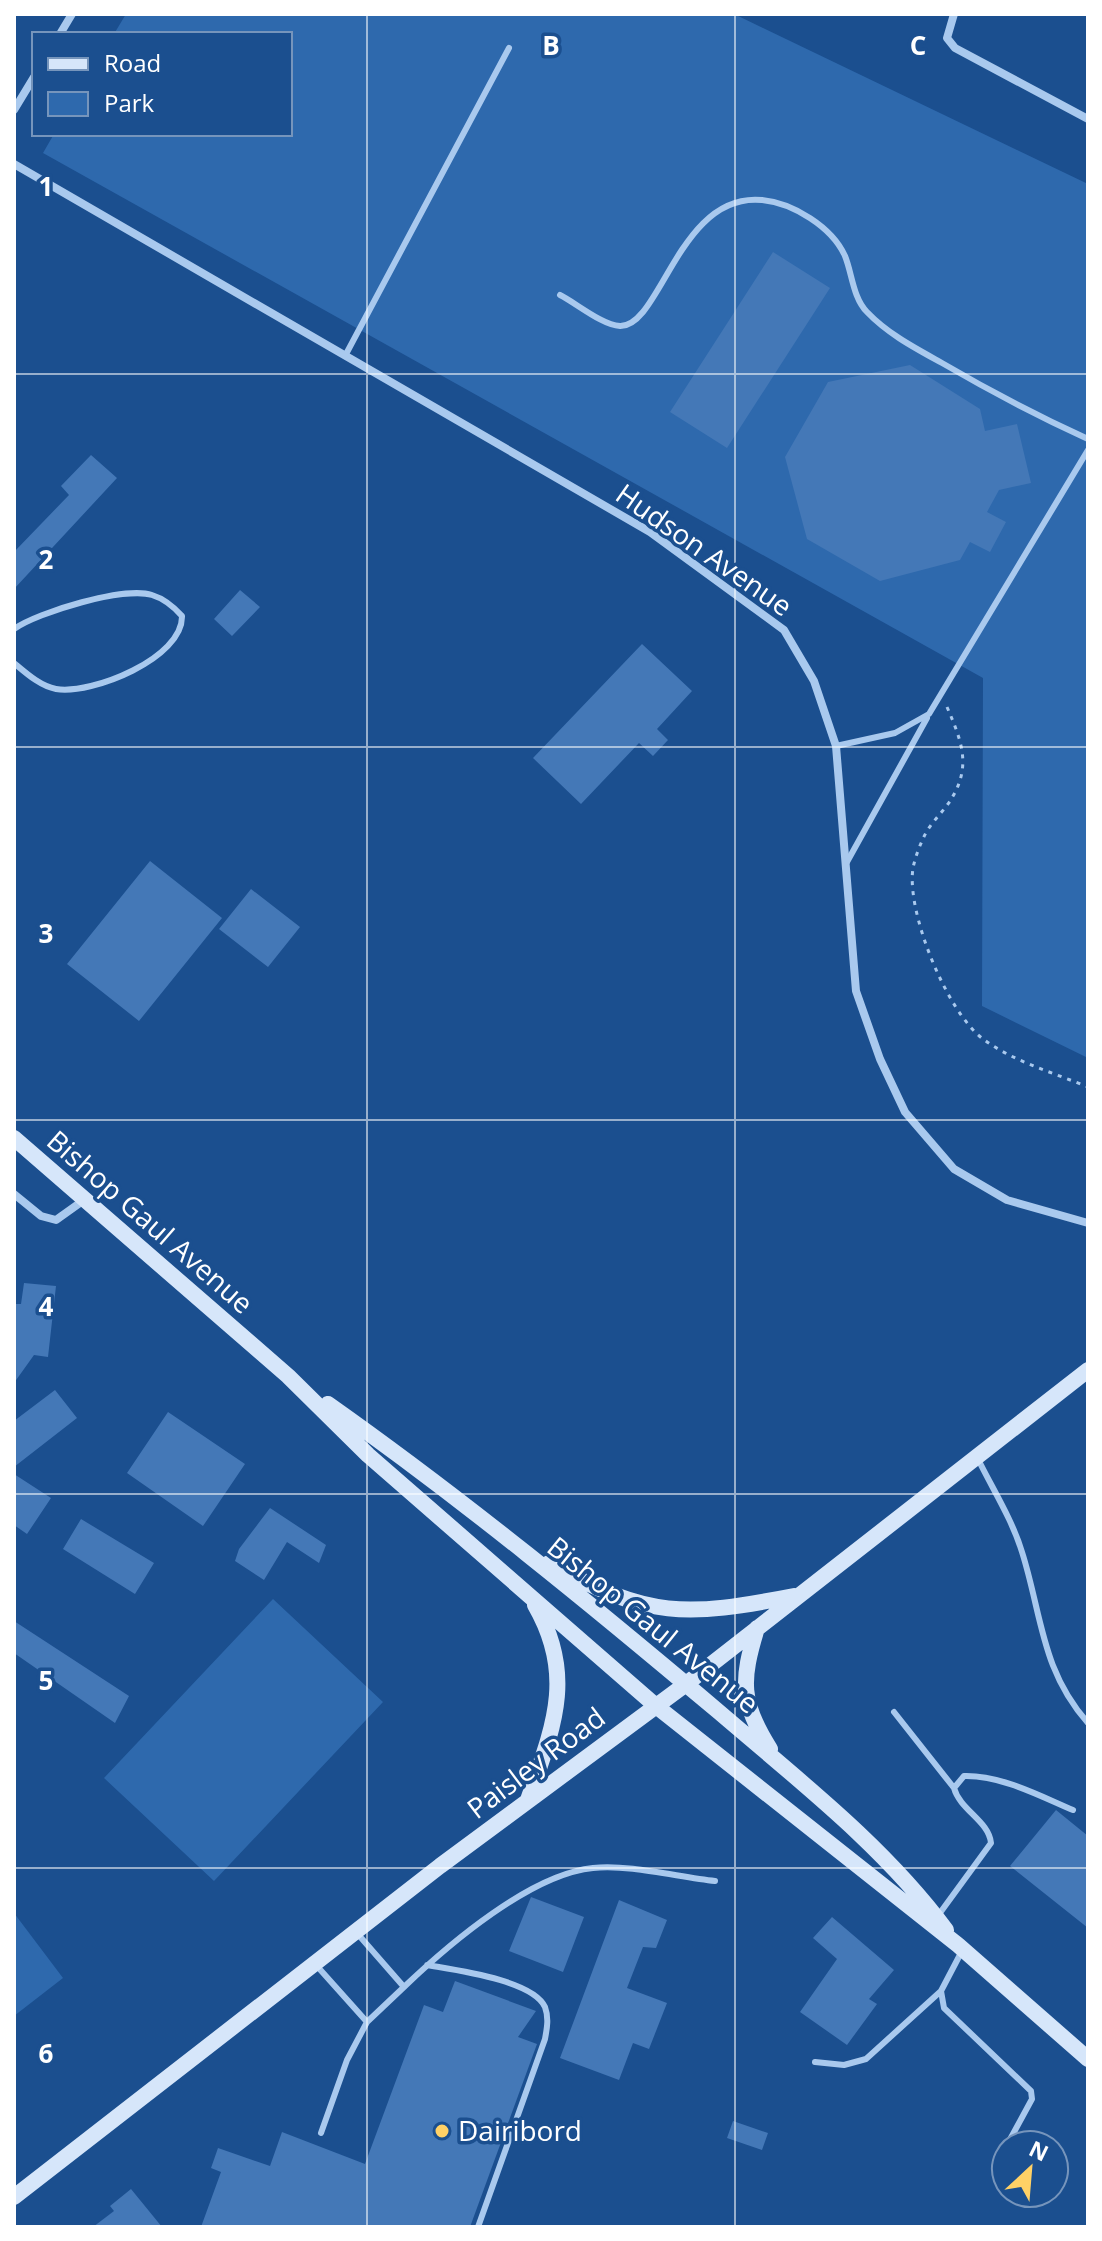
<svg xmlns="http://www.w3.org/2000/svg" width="1102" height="2241" font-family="'Open Sans',sans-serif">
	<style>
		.park { fill: #2e69ad }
		.building { fill: #4478b7 }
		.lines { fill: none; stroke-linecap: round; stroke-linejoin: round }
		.path { stroke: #a9c9ee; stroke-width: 3; stroke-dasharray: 4 6; stroke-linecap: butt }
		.service { stroke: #a9c9ee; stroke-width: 6 }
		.minor { stroke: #a9c9ee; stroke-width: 8 }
		.secondary { stroke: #d6e6fa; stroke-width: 16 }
		.grid { fill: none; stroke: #fff; stroke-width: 2; stroke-opacity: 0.55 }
		.poi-dot { fill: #ffd166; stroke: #1b4f8f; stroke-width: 3 }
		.labels { text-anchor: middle; stroke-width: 7; stroke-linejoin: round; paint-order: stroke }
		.street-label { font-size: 28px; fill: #fff; stroke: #1b4f8f }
		.poi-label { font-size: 28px; fill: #fff; stroke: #1b4f8f; text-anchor: start }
		.grid-label { font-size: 26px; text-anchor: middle; font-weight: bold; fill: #fff; stroke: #1b4f8f; stroke-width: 7; stroke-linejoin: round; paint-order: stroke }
	</style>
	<rect width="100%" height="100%" fill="#1b4f8f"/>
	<path class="park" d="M 126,14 L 734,14 L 1088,184 L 1088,1058 L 982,1006 L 983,678 L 43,153 L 54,134 L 290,134 L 290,34 L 114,34 Z
		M 273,1599 L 383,1702 L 214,1881 L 104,1778 Z
		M 14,1913 L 63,1978 L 14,2016 Z"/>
	<path class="building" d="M 773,252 L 830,288 L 727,448 L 670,412 Z
		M 910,365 L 980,409 L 985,431 L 1017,424 L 1031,483 L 999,490 L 987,512 L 1006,522 L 990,552 L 970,542 L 960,560 L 880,581 L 807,539 L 785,457 L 828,382 Z
		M 91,455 L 117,478 L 14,589 L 14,552 L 69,495 L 61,486 Z
		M 240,590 L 260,607 L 232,636 L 214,619 Z
		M 642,644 L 692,691 L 657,729 L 668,740 L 653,756 L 639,743 L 581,804 L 533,758 Z
		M 150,861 L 222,918 L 139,1021 L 67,964 Z
		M 251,889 L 300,927 L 268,967 L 219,929 Z
		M 24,1283 L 56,1286 L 48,1357 L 34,1355 L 14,1383 L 14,1304 L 21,1304 Z
		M 55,1390 L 77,1418 L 14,1467 L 14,1421 Z
		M 168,1412 L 245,1464 L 203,1526 L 127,1473 Z
		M 14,1474 L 51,1498 L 27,1534 L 14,1525 Z
		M 270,1508 L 326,1545 L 319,1563 L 287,1542 L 264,1580 L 235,1561 L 239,1549 Z
		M 81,1519 L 154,1563 L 135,1594 L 63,1549 Z
		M 14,1621 L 129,1696 L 115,1723 L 14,1653 Z
		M 1056,1810 L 1088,1836 L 1088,1928 L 1010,1866 Z
		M 531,1897 L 584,1917 L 563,1972 L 509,1951 Z
		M 619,1900 L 667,1920 L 656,1948 L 643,1947 L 627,1988 L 667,2003 L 649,2049 L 633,2043 L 619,2080 L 560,2058 Z
		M 832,1917 L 894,1970 L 869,1999 L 877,2004 L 847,2045 L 800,2012 L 837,1959 L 813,1938 Z
		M 455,1981 L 536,2011 L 518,2037 L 537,2044 L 470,2227 L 201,2227 L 221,2172 L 211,2168 L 218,2148 L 270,2166 L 282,2132 L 365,2164 L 424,2005 L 443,2012 Z
		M 733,2121 L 768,2133 L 762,2150 L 727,2138 Z
		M 131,2189 L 162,2227 L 93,2227 L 114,2211 L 110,2206 Z"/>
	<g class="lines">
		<path class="path" d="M 947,707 C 962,742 973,768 948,804 C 940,815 928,826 923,839 C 919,847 915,858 913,868 C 906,912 947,1012 983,1039 C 1014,1062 1052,1072 1088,1087"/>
		<path class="service" d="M 560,295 C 576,303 602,325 620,326 C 661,327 679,192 762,200 C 793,203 832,227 845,256 C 852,273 853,298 867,312 C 888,334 915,348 942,363 C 990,391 1038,416 1088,439
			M 345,356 L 509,48
			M 14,629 C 38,612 125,586 152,595 C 165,599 174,607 182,616 C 183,658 92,695 56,689 C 40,686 26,673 14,663
			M 836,746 L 895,733 L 929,714 L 1088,450
			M 847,862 L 927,718
			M 977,1457 C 992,1488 1012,1519 1022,1552 C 1042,1615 1041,1670 1088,1723
			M 894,1712 L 954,1788 C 960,1810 989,1821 991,1843 L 937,1917
			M 954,1788 L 964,1776 C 1001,1775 1040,1796 1073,1810
			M 356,1932 L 404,1987 C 449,1944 531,1874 593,1868 C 628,1864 678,1877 715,1881
			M 963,1949 L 941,1991 L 944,2008 L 1031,2091 L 1032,2099 L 1007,2145
			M 316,1965 L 367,2022
			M 427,1965 C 455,1970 533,1980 545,2007 C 549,2018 547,2028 545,2039 L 478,2227
			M 815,2062 L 844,2065 L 866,2059 L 941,1991
			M 321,2133 L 347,2060 L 367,2022 L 404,1987
			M 1001,2155 L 1006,2147"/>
		<path class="minor" d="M 954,14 L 947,38 L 955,48 L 1088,119
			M 60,34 L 72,14
			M 14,110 L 34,77
			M 14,164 L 650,532 L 784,630 L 814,681 L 836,746 L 856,991 L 880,1059 L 905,1112 L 954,1169 L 1007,1200 L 1088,1223
			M 14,1194 L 41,1216 L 56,1220 L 84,1200"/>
		<path class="secondary" d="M 14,1138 L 288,1376 L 368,1455 L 656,1706 L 958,1945 L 1088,2059
			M 328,1404 C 464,1500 592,1605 719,1712 C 797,1779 884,1846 946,1930
			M 549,1563 C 649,1619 685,1617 794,1596
			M 757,1628 C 741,1680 740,1702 770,1749
			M 528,1800 C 553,1728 576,1676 535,1605
			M 14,2197 L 440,1866 L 686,1684 L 1088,1370"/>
	</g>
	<path class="grid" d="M 367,14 L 367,2227M 735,14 L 735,2227M 14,374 L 1088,374M 14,747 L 1088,747M 14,1120 L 1088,1120M 14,1494 L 1088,1494M 14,1868 L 1088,1868"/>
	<circle class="poi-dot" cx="442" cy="2131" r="8"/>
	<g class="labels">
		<g class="street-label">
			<text transform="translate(704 550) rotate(35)" y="10">Hudson Avenue</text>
			<text transform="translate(150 1222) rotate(41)" y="10">Bishop Gaul Avenue</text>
			<text transform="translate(653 1625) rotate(39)" y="10">Bishop Gaul Avenue</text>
			<text transform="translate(536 1763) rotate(-37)" y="10">Paisley Road</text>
		</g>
		<g class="poi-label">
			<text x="458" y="2141">Dairibord</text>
		</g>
	</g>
	<g class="grid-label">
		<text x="551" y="55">B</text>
		<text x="918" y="55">C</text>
		<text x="46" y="196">1</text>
		<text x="46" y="569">2</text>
		<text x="46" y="943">3</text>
		<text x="46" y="1316">4</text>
		<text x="46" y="1690">5</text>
		<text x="46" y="2063">6</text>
	</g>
	<rect width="1102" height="2241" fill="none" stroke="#ffffff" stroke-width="32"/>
	<rect x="32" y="32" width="260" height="104" fill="#1b4f8f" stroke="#7695bc" stroke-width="2"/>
	<rect x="48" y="58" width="40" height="12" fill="#d6e6fa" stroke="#7695bc" stroke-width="2"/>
	<text x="104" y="72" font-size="24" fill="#ffffff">Road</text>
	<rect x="48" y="92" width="40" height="24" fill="#2e69ad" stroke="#7695bc" stroke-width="2"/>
	<text x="104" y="112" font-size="24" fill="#ffffff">Park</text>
	<g transform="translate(1030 2169) rotate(26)"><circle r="38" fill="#1b4f8f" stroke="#7695bc" stroke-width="2"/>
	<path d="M0-6L14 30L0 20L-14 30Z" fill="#ffd166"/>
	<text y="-12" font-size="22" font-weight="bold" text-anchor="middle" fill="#ffffff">N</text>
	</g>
</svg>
